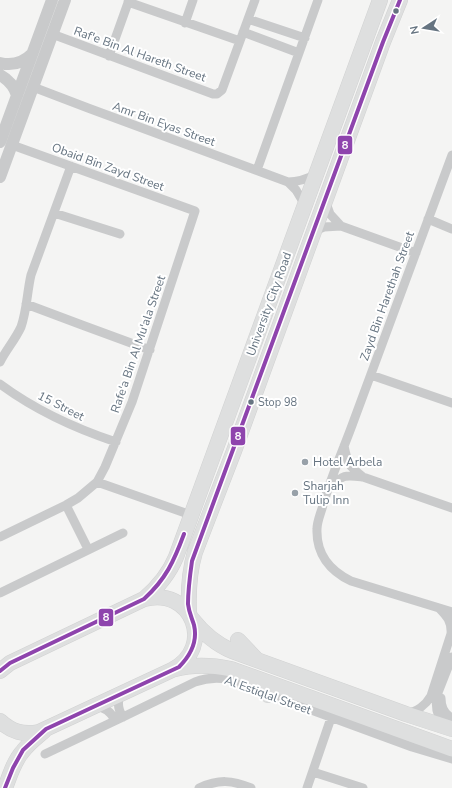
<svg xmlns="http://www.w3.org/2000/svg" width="452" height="788" font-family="'Nunito Sans',sans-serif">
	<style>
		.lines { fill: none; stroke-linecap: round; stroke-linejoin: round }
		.primary-casing { stroke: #d1d2d2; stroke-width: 16 }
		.minor { stroke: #c9cacb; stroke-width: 9 }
		.tertiary { stroke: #c9cacb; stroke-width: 12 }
		.primary { stroke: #dedfdf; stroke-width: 15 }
		.bus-1-casing { stroke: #fff; stroke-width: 7 }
		.bus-1 { stroke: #8e44ad; stroke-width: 4 }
		.bus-dot { fill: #667481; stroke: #fff; stroke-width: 1.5 }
		.poi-dot { fill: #98a1a9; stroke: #fff; stroke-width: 1.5 }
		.labels { text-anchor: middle; stroke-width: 4; stroke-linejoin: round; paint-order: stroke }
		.bus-label { font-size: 11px; fill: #667481; stroke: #fff; text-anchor: start }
		.street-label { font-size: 12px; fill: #667481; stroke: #fff }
		.poi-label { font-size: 12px; fill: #667481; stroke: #fff; text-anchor: start }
		.line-badge { stroke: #fff; stroke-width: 1.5 }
		.badge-label { font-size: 11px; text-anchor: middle; font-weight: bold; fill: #fff }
	</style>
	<rect width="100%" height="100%" fill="#f4f4f3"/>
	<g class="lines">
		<defs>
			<path id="primary" d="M 144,599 C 158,587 169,574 176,557 L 380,0
				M 189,614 C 188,592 189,572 195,552 L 234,451 L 383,42 L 400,0
				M 192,619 C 203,633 216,644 232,651 L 406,714 L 452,729
				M 238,640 L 256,659
				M 175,669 C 194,664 212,665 231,669 L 452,749
				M 0,671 L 10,663 L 144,599 C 192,586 216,647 172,670 L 39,732 C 23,735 12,732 0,721
				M 252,677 L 268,695
				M 5,788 C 10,775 14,761 23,751 C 29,743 37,737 44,731"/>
		</defs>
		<use href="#primary" class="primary-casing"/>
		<path class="minor" d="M 128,2 L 240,41
			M 248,19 L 305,38
			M 185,23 L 193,0
			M 243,32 L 299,53
			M 52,34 L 213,94 L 217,94 L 222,90 L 255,0
			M 109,56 L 129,0
			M 33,87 L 88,108 L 288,182 L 296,190 L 305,205
			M 452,155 C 419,243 387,332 354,420 C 344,448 331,476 323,505 C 321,513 317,521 317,529 C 316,554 330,571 351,581 L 452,612
			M 257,170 L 318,0
			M 288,182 C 299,182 307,179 317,174
			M 325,200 L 330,214 L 341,226 L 416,253
			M 54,213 L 120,234
			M 428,219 L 452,229
			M 314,231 L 324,227 L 341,226
			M 26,304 L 82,325 L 150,350
			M 0,362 C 6,350 15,340 21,327 C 27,310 27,292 31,275 L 71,166
			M 371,375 L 452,403
			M 0,384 C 35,410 74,428 116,442
			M 344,446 C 348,465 348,465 363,477
			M 97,482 L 191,515
			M 331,487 C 343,474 346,475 363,477 L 452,508
			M 66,505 L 88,549
			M 0,537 L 66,505 L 78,498 L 97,482 L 105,467 L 132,402 L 195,211 L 12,145
			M 0,593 L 123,533
			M 120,694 C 117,703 118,710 123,717
			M 441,698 C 441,706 444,714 452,718
			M 95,706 C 105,707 111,712 115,720
			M 406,714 C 418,711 425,706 431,696 L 451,634 C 452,622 447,616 439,608
			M 446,726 C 437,718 435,707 437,695 L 452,657
			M 45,754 L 123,717 L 195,682 C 206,678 215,677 227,679 L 412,747 L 452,759
			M 313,772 L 363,788
			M 199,788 C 219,779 232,780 251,788
			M 307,788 L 331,718"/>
		<path class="tertiary" d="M 0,63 C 13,66 23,63 32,54
			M 0,75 C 9,80 14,86 17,95
			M 0,142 L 52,0
			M 0,177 L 65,0"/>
		<use href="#primary" class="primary"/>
		<defs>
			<path id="bus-1" d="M 0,671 L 10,663 L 144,599 C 166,579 174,561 184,534
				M 5,788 L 13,768 L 23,750 L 46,729 L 179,667 C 191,655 198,642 194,625 C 192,618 189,613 188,604 C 188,590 190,575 192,561 L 383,42 L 400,0"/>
		</defs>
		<use href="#bus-1" class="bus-1-casing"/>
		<use href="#bus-1" class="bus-1"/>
	</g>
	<g class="bus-dot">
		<circle cx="396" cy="11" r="3.5"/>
		<circle cx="251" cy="402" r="3.5"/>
	</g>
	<g class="poi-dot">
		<circle cx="305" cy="462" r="4"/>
		<circle cx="295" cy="493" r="4"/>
	</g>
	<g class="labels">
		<g class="bus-label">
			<text x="258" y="406">Stop 98</text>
		</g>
		<g class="street-label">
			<text transform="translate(140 54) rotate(20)" y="4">Raf'e Bin Al Hareth Street</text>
			<text transform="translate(164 124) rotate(20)" y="4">Amr Bin Eyas Street</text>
			<text transform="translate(108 167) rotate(20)" y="4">Obaid Bin Zayd Street</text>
			<text transform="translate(387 296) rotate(-70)" y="4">Zayd Bin Harethah Street</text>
			<text transform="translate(269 304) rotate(-70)" y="4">University City Road</text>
			<text transform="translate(138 344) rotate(-71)" y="4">Rafe'a Bin Al Mu'ala Street</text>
			<text transform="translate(61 406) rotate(27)" y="4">15 Street</text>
			<text transform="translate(268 695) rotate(20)" y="4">Al Estiqlal Street</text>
		</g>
		<g class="poi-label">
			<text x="313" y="466">Hotel Arbela</text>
			<text x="303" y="490">Sharjah<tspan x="303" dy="14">Tulip Inn</tspan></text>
		</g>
	</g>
	<g class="line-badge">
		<rect x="337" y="135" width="16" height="20" rx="4" fill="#8e44ad"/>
		<rect x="230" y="426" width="16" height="20" rx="4" fill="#8e44ad"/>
		<rect x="98" y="608" width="16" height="19" rx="4" fill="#8e44ad"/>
	</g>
	<g class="badge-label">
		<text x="345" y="149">8</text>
		<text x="238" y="440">8</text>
		<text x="106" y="621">8</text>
	</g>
	<g transform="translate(424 28) rotate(258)" stroke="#ffffff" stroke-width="3" paint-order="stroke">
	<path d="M0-3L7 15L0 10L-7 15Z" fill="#667481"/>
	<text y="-6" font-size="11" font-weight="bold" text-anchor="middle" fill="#667481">N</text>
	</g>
</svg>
